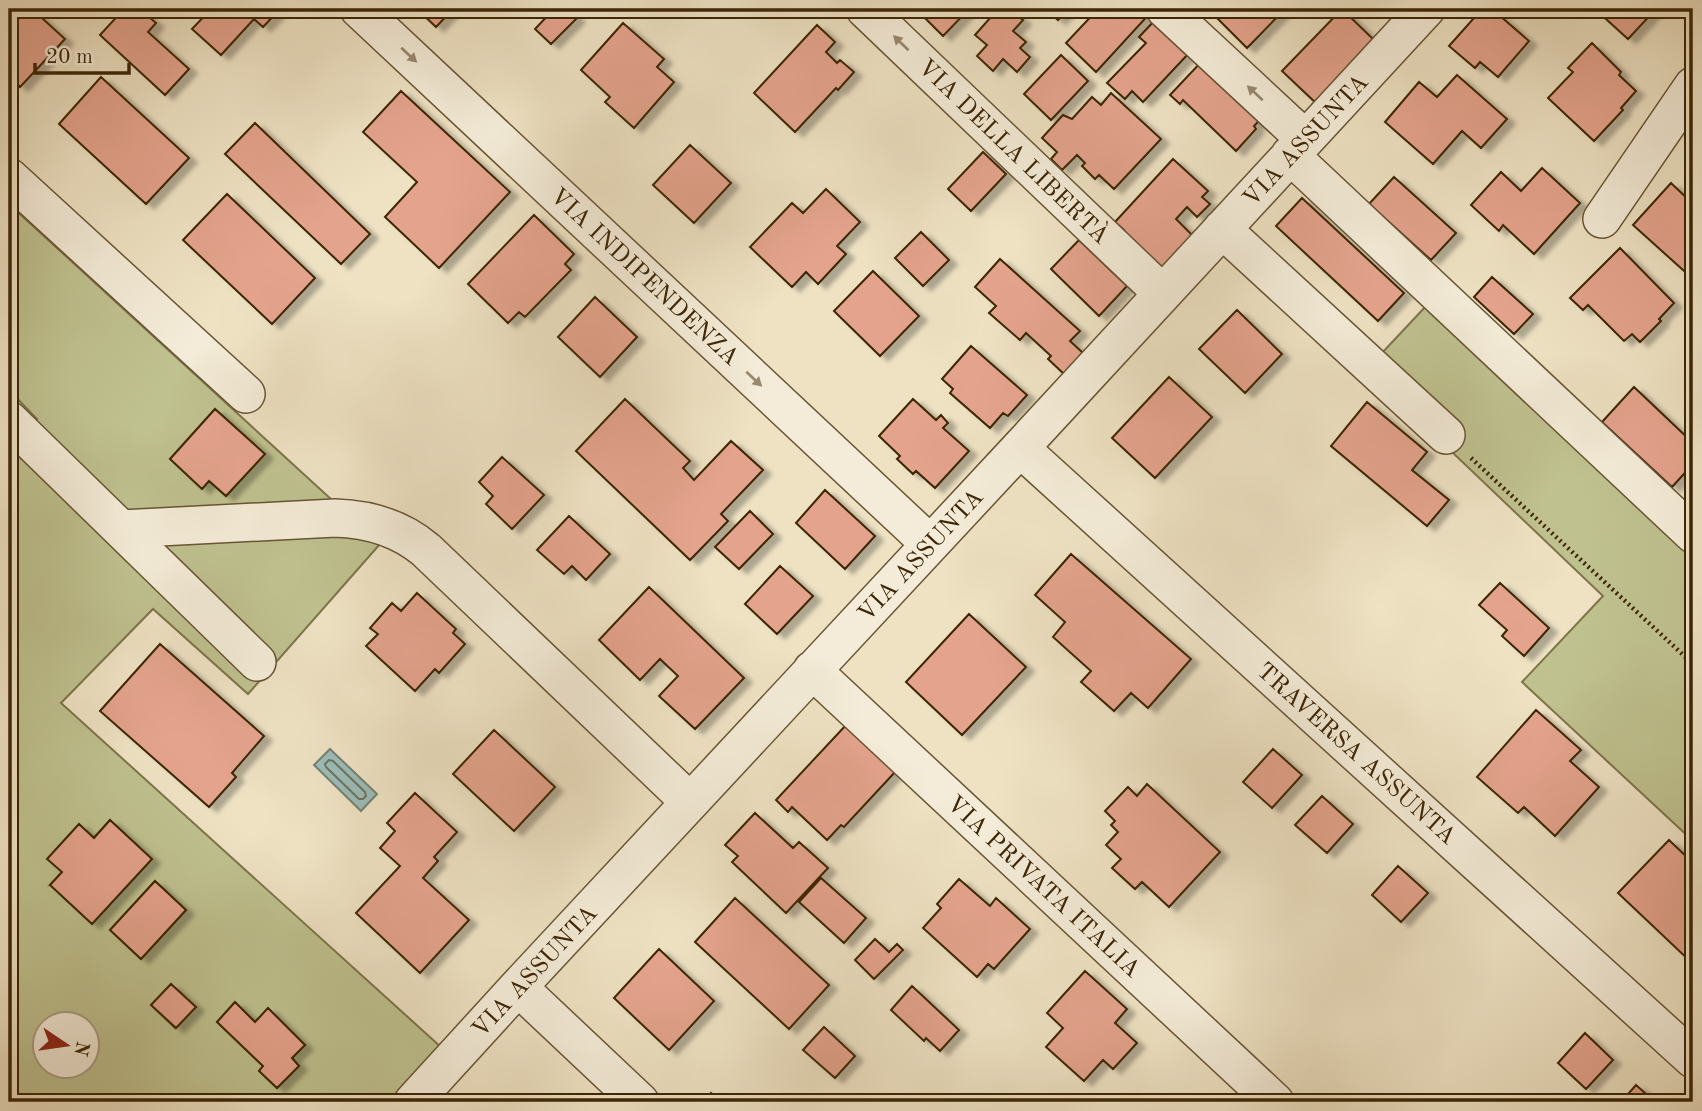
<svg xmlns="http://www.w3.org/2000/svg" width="1702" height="1111" font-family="'Old Standard TT',serif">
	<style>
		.green { fill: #bfc18f; stroke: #7e744a; stroke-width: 2; fill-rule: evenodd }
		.water { fill: #9bbdb9; stroke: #758171; stroke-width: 2 }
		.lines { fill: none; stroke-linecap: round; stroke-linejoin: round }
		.shore { stroke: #6c7260; stroke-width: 2 }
		.building { fill: #e4a38d; stroke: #3c2606; stroke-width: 2; filter: url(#shadow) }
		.street-casing { stroke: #685535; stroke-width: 40 }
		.path { stroke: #3c2606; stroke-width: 4.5; stroke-dasharray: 2 3.5; stroke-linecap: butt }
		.street { stroke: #f4ecd8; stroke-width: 37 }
		.oneway { fill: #98896f }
		.labels { text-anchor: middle; stroke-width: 7; stroke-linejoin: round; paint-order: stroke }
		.street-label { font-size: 24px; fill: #3c2606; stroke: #f4ecd8 }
	</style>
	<defs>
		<filter id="shadow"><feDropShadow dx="8" dy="4.5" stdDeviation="2" flood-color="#0004"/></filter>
	</defs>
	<rect width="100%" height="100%" fill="#eee2c3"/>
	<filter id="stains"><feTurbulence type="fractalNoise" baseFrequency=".00286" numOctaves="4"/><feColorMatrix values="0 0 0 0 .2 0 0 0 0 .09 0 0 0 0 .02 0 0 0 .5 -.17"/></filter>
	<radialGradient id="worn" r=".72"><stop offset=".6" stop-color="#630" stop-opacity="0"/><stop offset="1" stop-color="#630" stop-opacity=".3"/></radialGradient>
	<path class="green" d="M 9,204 L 380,544 L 248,694 L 153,609 L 61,703 L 442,1048 L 392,1102 L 9,1102 L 9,450 L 37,419 L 9,390 ZM 215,409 L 264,454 L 226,496 L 209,481 L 202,488 L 170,459 ZM 110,820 L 151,859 L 50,885 ZM 155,881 L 186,910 L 141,959 L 110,930 ZM 171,984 L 195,1007 L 175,1028 L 151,1005 ZM 234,1003 L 255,1022 L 268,1009 L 305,1045 L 292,1058 L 299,1066 L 277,1088 L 259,1071 L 263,1066 L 217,1022 ZM 46,1024 L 88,1024 L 88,1066 L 46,1066 Z
		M 1427,305 L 1693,550 L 1693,841 L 1522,682 L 1603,596 L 1366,370 Z"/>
	<path class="water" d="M 330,749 L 377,794 L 361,811 L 314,765 Z"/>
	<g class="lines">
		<path class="shore" d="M 329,760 L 333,761 L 365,792 L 366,796 L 363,799 L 359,799 L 326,767 L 325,764 Z"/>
	</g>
	<path class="building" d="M 9,9 L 32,9 L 65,39 L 20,87 L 9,76 Z
		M 124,9 L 140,9 L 156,23 L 148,32 L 189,69 L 165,95 L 100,35 Z
		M 211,9 L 280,9 L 263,27 L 254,19 L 221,55 L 192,29 Z
		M 417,9 L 453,9 L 436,27 Z
		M 554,9 L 568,9 L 577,18 L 551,44 L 535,29 Z
		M 923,9 L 969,9 L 943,36 L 919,12 Z
		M 998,9 L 1010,9 L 1023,20 L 1013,31 L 1026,42 L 1020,48 L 1030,57 L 1017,72 L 1003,59 L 993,71 L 977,56 L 987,45 L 975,35 Z
		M 1046,9 L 1068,9 L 1058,20 Z
		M 1098,9 L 1153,10 L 1096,72 L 1066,43 Z
		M 1208,9 L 1285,9 L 1247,48 Z
		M 1342,9 L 1376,42 L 1317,104 L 1282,71 Z
		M 1482,9 L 1492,9 L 1529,41 L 1498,77 L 1480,62 L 1475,68 L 1449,46 Z
		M 1595,9 L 1656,9 L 1628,39 Z
		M 1156,19 L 1190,52 L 1143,102 L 1132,91 L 1125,99 L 1107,83 L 1146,43 L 1139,37 Z
		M 623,23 L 664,59 L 657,67 L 674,82 L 634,128 L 605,102 L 610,97 L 581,70 Z
		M 817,25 L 835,42 L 826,52 L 837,63 L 840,60 L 854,72 L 838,90 L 836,88 L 795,132 L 754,93 Z
		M 1592,43 L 1621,72 L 1619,75 L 1636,91 L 1621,108 L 1623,110 L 1594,141 L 1548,98 L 1573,72 L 1568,68 Z
		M 1061,55 L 1088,81 L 1051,120 L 1024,94 Z
		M 1202,61 L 1268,111 L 1254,126 L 1256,129 L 1236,151 L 1183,100 L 1180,104 L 1170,95 Z
		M 1457,75 L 1507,119 L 1481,148 L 1462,131 L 1433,164 L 1385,122 L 1419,82 L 1437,97 Z
		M 101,77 L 189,158 L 146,204 L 59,124 Z
		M 401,91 L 510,192 L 439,268 L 385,217 L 417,182 L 363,132 Z
		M 1111,93 L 1161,139 L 1114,189 L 1099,175 L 1095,179 L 1082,166 L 1085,163 L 1077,155 L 1062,170 L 1051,159 L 1057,152 L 1042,138 L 1063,115 L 1072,119 L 1092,97 L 1101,105 Z
		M 255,123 L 370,234 L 341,264 L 225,154 Z
		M 690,145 L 731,183 L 694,223 L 653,185 Z
		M 983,152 L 1006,174 L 971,211 L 948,189 Z
		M 1173,159 L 1208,191 L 1202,197 L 1210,204 L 1197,217 L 1187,207 L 1176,219 L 1197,240 L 1163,276 L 1119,235 L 1124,230 L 1115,222 Z
		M 1542,168 L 1580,203 L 1534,254 L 1503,225 L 1499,231 L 1471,205 L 1501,172 L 1521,191 Z
		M 1394,177 L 1456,233 L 1431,260 L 1369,204 Z
		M 1671,183 L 1693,204 L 1693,279 L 1633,225 Z
		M 826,189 L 860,222 L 837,246 L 846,254 L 818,284 L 806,272 L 792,287 L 750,247 L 792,203 L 803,213 Z
		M 227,194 L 315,278 L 272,324 L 183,240 Z
		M 1302,198 L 1404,293 L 1378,321 L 1276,226 Z
		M 534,215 L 574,254 L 565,264 L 571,270 L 525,317 L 519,312 L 508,323 L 468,284 Z
		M 921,232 L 949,260 L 923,286 L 895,258 Z
		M 1079,240 L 1127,286 L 1099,316 L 1051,269 Z
		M 1620,248 L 1674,303 L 1659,319 L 1661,321 L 1640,342 L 1632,334 L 1624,341 L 1588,305 L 1583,310 L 1570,298 Z
		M 1000,259 L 1080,331 L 1070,341 L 1083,353 L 1064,374 L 1048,359 L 1051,356 L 1026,333 L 1020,340 L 989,313 L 996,306 L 975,287 Z
		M 873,271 L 919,316 L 880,356 L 834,311 Z
		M 1492,277 L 1533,314 L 1514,334 L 1474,297 Z
		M 595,297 L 637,337 L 600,377 L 558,337 Z
		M 1237,310 L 1282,354 L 1245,393 L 1199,349 Z
		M 971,346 L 1027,395 L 1008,416 L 1003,413 L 990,428 L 950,393 L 953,389 L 942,379 Z
		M 1169,377 L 1212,417 L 1155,478 L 1112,438 Z
		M 1634,387 L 1693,443 L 1693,464 L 1672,487 L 1602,422 Z
		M 625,399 L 690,461 L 683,468 L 694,480 L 731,441 L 763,470 L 721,514 L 728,521 L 690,560 L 576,451 Z
		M 913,399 L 936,420 L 941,415 L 948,423 L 943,428 L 969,451 L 935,488 L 916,471 L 913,474 L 897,459 L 900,456 L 879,436 Z
		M 1367,402 L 1427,452 L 1412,470 L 1449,500 L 1427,526 L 1331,446 Z
		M 215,409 L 265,454 L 226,496 L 209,481 L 202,489 L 170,459 Z
		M 502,457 L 544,495 L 512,529 L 486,504 L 493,496 L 479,482 Z
		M 825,490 L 875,536 L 845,569 L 796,523 Z
		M 750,511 L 773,534 L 739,569 L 715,547 Z
		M 569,516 L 610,554 L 586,580 L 572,566 L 564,574 L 537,550 Z
		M 1071,554 L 1191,659 L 1148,708 L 1131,693 L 1114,711 L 1081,682 L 1091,671 L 1053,637 L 1065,622 L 1035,595 Z
		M 780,566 L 813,596 L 777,634 L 745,604 Z
		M 1500,583 L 1549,628 L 1524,656 L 1502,636 L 1507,630 L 1479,605 Z
		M 649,587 L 744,678 L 695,729 L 659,696 L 678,676 L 660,659 L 640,680 L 599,640 Z
		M 417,593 L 456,629 L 453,633 L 465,644 L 439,673 L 435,669 L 415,691 L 366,646 L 378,634 L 370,628 L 392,603 L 401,611 Z
		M 969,614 L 1026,667 L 962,735 L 906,682 Z
		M 160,644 L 264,736 L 232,773 L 236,777 L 209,807 L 100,711 Z
		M 1536,710 L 1581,750 L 1570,761 L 1599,787 L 1555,836 L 1524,807 L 1518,813 L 1477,777 Z
		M 847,724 L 896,771 L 844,827 L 841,825 L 827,840 L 792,807 L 788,812 L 776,800 Z
		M 494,730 L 555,787 L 514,831 L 453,774 Z
		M 1273,749 L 1302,775 L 1272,808 L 1243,782 Z
		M 1147,784 L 1220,852 L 1169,907 L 1142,882 L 1135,889 L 1112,868 L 1121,859 L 1106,845 L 1118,832 L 1111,825 L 1115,821 L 1105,811 L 1128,787 L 1137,796 Z
		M 415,793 L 457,832 L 434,857 L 438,861 L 423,878 L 469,920 L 420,973 L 356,913 L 400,866 L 380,848 L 395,831 L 387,823 Z
		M 1322,796 L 1353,824 L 1327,853 L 1295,825 Z
		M 755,813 L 793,848 L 799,842 L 828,868 L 786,913 L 732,862 L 738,856 L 725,845 Z
		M 110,820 L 152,859 L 92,924 L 50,885 L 62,872 L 47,859 L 79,824 L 94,838 Z
		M 1669,840 L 1693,863 L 1693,964 L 1618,893 Z
		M 1398,866 L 1428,893 L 1401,922 L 1372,895 Z
		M 821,878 L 866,918 L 844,943 L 799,902 Z
		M 959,879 L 990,906 L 996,898 L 1030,929 L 994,969 L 988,964 L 977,977 L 923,928 L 941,908 L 937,904 Z
		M 155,881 L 186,910 L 141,959 L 110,930 Z
		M 735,898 L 829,985 L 789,1029 L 695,942 Z
		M 875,939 L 889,952 L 897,944 L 903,950 L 874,979 L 855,960 Z
		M 659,949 L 714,1001 L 669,1050 L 614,998 Z
		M 1085,971 L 1127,1009 L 1115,1023 L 1137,1043 L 1113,1069 L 1103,1060 L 1084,1081 L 1046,1047 L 1063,1028 L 1047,1013 Z
		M 171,984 L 196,1007 L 176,1028 L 151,1005 Z
		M 912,986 L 959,1030 L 940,1051 L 926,1038 L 924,1041 L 891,1010 Z
		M 235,1002 L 255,1022 L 268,1008 L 305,1045 L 292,1058 L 299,1066 L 277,1088 L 259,1071 L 263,1066 L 217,1022 Z
		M 824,1027 L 855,1056 L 835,1078 L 803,1050 Z
		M 1585,1033 L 1613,1060 L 1586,1089 L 1558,1063 Z
		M 1636,1085 L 1655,1102 L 1621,1102 Z
		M 711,1093 L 722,1102 L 704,1102 Z"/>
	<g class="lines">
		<defs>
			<path id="street" d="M 359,9 L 930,544
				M 865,9 L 1162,293
				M 1165,9 L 1305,139
				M 1290,155 L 1693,534
				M 9,177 L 246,394
				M 1602,219 L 1693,86
				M 1222,229 L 1446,435
				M 9,420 L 257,662
				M 1020,448 L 1693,1059
				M 121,529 L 335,518 C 368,519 400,528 426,550 L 690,802
				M 812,670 L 1275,1102
				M 518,987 L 640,1102
				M 413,1102 L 518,987 L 1020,448 L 1426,9"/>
		</defs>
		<use href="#street" class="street-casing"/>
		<path class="path" d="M 1471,458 L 1693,664"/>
		<use href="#street" class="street"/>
	</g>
	<defs><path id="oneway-solid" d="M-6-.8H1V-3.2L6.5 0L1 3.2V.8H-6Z" transform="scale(1.75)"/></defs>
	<g class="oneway">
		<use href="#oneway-solid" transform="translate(901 43) rotate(-136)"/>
		<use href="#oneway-solid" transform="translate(409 55) rotate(43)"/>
		<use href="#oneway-solid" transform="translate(1255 93) rotate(-137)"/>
		<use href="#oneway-solid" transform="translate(754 379) rotate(43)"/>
	</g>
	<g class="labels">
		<g class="street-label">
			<text transform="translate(1305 140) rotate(-47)" y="8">VIA ASSUNTA</text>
			<text transform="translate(1014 151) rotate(44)" y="8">VIA DELLA LIBERTÀ</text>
			<text transform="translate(645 276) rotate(43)" y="8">VIA INDIPENDENZA</text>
			<text transform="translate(920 555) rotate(-47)" y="8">VIA ASSUNTA</text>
			<text transform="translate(1357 753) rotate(42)" y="8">TRAVERSA ASSUNTA</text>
			<text transform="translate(1044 886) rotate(43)" y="8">VIA PRIVATA ITALIA</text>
			<text transform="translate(534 971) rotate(-47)" y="8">VIA ASSUNTA</text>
		</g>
	</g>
	<rect width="1702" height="1111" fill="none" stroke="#eee2c3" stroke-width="35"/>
	<rect x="10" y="10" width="1681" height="1090" fill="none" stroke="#3c2606" stroke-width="3.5"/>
	<rect x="18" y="18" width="1667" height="1076" fill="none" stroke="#3c2606" stroke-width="2"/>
	<g transform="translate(66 1045) rotate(103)"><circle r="33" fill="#f4ecd8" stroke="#aa9d84" stroke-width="2"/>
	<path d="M0-5L12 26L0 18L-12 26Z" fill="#8f2418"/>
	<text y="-10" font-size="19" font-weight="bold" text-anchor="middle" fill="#3c2606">N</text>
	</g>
	<path d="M35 63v10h94v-10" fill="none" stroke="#3c2606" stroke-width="3.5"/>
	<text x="46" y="63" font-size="21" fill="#3c2606" stroke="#f4ecd8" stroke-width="5" paint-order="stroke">20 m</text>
	<rect width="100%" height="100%" filter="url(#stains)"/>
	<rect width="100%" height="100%" fill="url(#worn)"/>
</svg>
